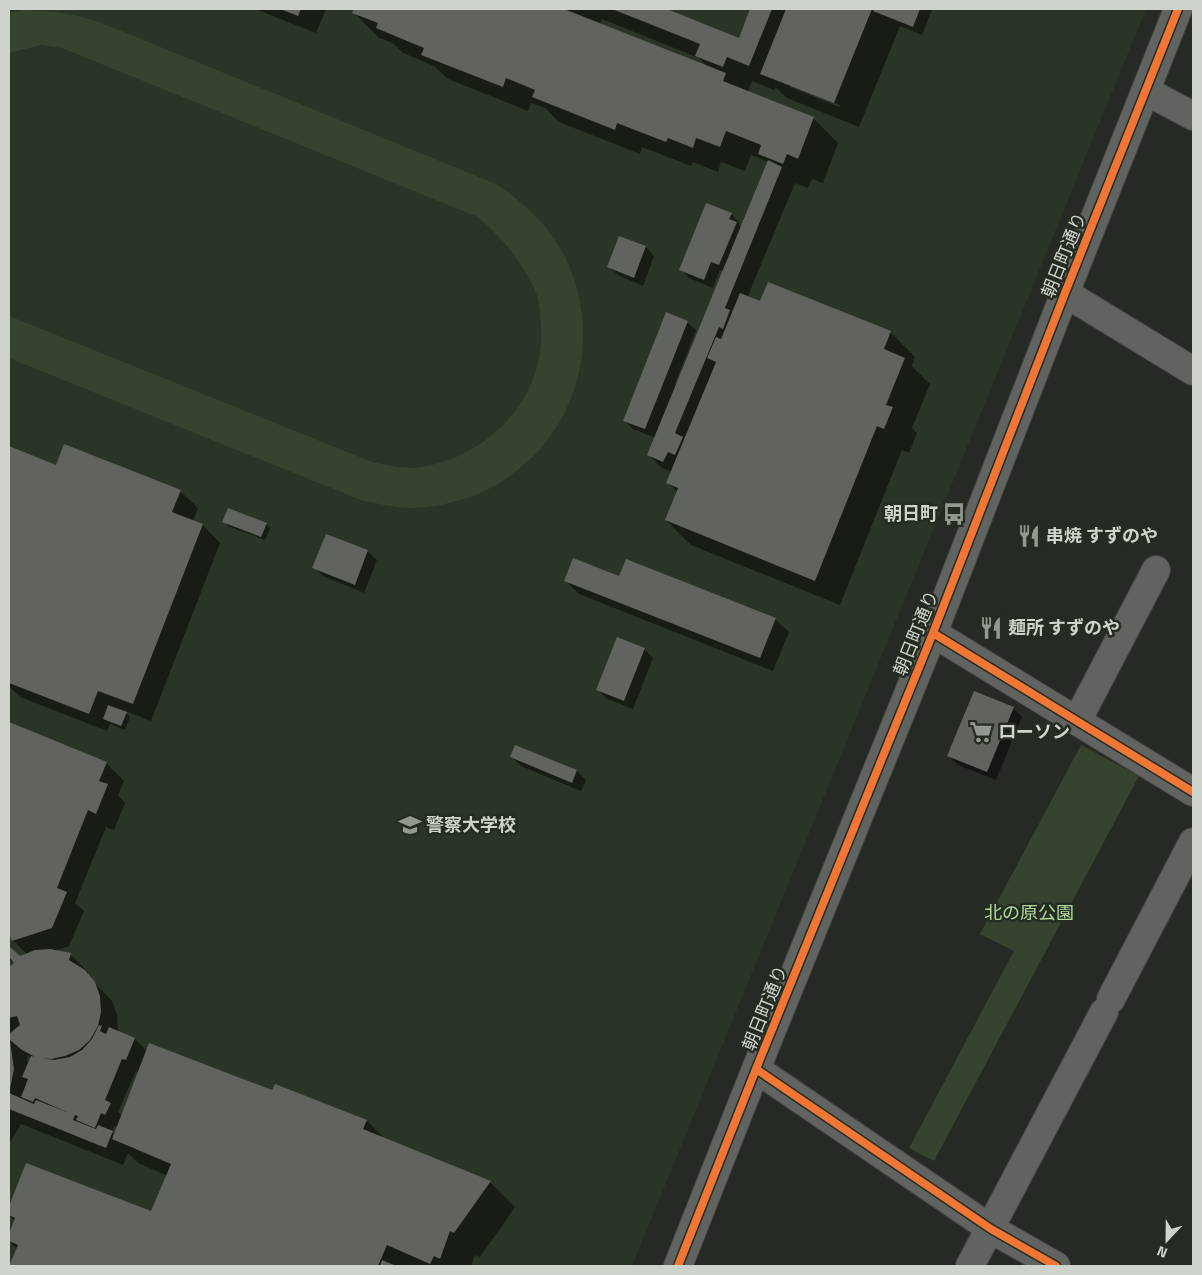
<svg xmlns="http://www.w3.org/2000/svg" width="1202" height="1275" font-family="'Titillium Web','Noto Sans JP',sans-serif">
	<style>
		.built { fill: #2b3527 }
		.green { fill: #36442f }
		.shadow { fill: #0007; fill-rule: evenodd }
		.building { fill: #60635e }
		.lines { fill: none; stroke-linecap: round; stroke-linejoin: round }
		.minor-casing { stroke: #414440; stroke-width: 30 }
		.minor { stroke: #60635f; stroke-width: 28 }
		.cycleway-casing { stroke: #252c22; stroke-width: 11 }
		.cycleway { stroke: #f07635; stroke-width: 8 }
		.labels { text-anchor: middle; stroke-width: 5; stroke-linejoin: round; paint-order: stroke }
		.street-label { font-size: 18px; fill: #ced3cc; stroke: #252c22 }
		.poi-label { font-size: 18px; font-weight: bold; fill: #ced3cc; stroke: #252c22; text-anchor: start }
		.park-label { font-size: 18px; fill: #b0db9d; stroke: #252c22 }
	</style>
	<rect width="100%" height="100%" fill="#262a24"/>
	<path class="built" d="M 9,9 L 1146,9 L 632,1266 L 9,1266 Z"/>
	<path class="green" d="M 24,10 C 53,11 71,13 99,22 L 496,184 C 524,203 550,226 565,257 C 610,350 568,458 473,496 C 453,503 431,508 410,508 C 393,507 378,504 361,500 L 9,358 L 9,316 L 372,462 C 388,465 405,470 421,467 C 488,457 545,398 541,329 C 541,318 540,305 537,295 C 524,263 503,239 478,217 L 62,48 L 41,45 L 9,53 L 9,13 Z
		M 1081,745 L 1139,776 L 934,1161 L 909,1148 L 1014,951 L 980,934 Z"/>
	<path class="shadow" d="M 255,9 L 326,9 L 316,33 Z
		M 354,9 L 663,9 L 739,40 L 752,9 L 932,9 L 922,35 L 900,26 L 859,127 L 787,98 L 775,87 L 774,90 L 752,81 L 748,92 L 813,118 L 838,143 L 823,183 L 812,179 L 808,188 L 795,183 L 747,298 L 761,303 L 769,283 L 890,332 L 915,357 L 912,366 L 930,384 L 912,428 L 917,433 L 909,453 L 902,450 L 840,605 L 691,545 L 666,520 L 677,492 L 668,483 L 672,472 L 662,468 L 649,455 L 656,438 L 633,429 L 624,420 L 687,322 L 696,330 L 675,384 L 677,385 L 724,272 L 720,270 L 713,288 L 689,278 L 681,269 L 731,214 L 740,223 L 739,225 L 742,228 L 768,162 L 751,155 L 745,171 L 721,162 L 718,172 L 693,162 L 691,166 L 642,147 L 640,154 L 559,122 L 545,108 L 531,103 L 528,111 L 448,79 L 434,66 L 403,53 L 393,43 L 379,38 L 354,13 ZM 602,19 L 699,58 L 709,68 L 600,24 ZM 790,84 L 840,105 L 839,107 L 790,87 Z
		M 620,238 L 646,247 L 654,256 L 643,286 L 618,275 L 609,267 Z
		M 9,448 L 57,466 L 180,491 L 198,508 L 193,521 L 203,525 L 220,543 L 151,721 L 123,710 L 130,717 L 125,730 L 110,724 L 107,731 L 20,697 L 9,686 Z
		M 224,521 L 266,524 L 270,528 L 265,540 L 228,526 Z
		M 326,535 L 368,552 L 377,560 L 364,593 L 323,576 L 314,567 Z
		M 620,578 L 775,619 L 789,632 L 773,671 L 579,594 L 566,581 Z
		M 644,649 L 653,658 L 633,709 L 607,699 L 598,690 Z
		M 1013,708 L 1022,717 L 996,780 L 958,765 L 949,756 Z
		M 9,723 L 106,763 L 124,781 L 118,795 L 125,803 L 114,830 L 106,827 L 75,903 L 84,911 L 69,946 L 54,951 L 70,954 L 88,972 L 87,975 L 112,1001 L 117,1015 L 118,1032 L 135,1039 L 147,1051 L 367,1121 L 386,1140 L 490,1182 L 515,1207 L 480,1257 L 475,1255 L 471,1266 L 10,1266 L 18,1250 L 9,1241 L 9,1237 L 15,1221 L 9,1215 L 9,1210 L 27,1165 L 152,1213 L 168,1176 L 138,1163 L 128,1153 L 123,1165 L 21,1124 L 9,1144 L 9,968 L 15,963 L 9,960 L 9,948 L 20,957 L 27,954 L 13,941 L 9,932 ZM 27,1055 L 31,1058 L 28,1065 ZM 136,1071 L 139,1073 L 122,1116 L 118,1112 ZM 114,1126 L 118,1127 L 114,1135 L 112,1132 Z
		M 512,757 L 577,771 L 586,780 L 581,791 L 521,766 Z"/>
	<path class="building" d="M 280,9 L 301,9 L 298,16 Z
		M 354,9 L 564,9 L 726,73 L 723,81 L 814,117 L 798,159 L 787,154 L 783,164 L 758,154 L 761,145 L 726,131 L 720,147 L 696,138 L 693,148 L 668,138 L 666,142 L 617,123 L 615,130 L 532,97 L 535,90 L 506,78 L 503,87 L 421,55 L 424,48 L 376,28 L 378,23 L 352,13 Z
		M 612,9 L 667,9 L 739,38 L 750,9 L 772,9 L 749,66 L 727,57 L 723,67 L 695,56 L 700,44 Z
		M 786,9 L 872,9 L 834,103 L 760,74 Z
		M 874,9 L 920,9 L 913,27 L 873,11 Z
		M 768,160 L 782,167 L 725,308 L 730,310 L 723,329 L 719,327 L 675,433 L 683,437 L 675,455 L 668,452 L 663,462 L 647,455 Z
		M 706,203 L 732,213 L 729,219 L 737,222 L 719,265 L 711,262 L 704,280 L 679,270 Z
		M 619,236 L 646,246 L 634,278 L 607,267 Z
		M 768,282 L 891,331 L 884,349 L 905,358 L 886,405 L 893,407 L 884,429 L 877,426 L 815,581 L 665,520 L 678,488 L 666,483 L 716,362 L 707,358 L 716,337 L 721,339 L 740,293 L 760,301 Z
		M 666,312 L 688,321 L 645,429 L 623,421 Z
		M 64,444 L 181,490 L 172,512 L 203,524 L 133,704 L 98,691 L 89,714 L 9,683 L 9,446 L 56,465 Z
		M 228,508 L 267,523 L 261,537 L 222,522 Z
		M 326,534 L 368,550 L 355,585 L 312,568 Z
		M 573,558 L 619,576 L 626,559 L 776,618 L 760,658 L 564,581 Z
		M 617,637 L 645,648 L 624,701 L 596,690 Z
		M 974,691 L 1014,707 L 987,772 L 947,756 Z
		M 108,705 L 127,712 L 121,726 L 103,719 Z
		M 9,722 L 107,762 L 99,781 L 108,784 L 96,814 L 88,810 L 57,888 L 67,892 L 52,928 L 12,941 L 9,934 Z
		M 515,745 L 577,770 L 572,783 L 510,757 Z
		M 9,946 L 20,956 L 35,950 L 50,949 L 71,953 L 69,960 L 85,970 L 95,982 L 100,996 L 101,1012 L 98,1026 L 90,1040 L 79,1050 L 65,1056 L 51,1059 L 35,1057 L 22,1050 L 10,1040 L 14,1069 L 10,1089 L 9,1034 L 20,1025 L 17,1016 L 9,1018 L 9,967 L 14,963 L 9,957 Z
		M 99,1025 L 102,1026 L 100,1031 L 106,1034 L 109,1027 L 135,1038 L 126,1060 L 122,1059 L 105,1100 L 111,1103 L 105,1115 L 101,1113 L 95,1128 L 76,1120 L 78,1116 L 75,1115 L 73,1120 L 96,1129 L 98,1125 L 113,1131 L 106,1148 L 9,1109 L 9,1093 L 34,1104 L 36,1100 L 69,1113 L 35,1098 L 33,1102 L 21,1097 L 28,1079 L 22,1077 L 31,1056 L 54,1060 L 70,1057 L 82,1050 L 92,1039 Z
		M 149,1043 L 272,1090 L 275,1084 L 367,1120 L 363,1129 L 491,1181 L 454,1233 L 450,1231 L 440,1259 L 434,1256 L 430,1264 L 387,1245 L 378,1266 L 9,1266 L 18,1245 L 9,1241 L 9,1234 L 15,1218 L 9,1215 L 9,1206 L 26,1163 L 151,1211 L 171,1164 L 112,1139 Z
		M 382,1260 L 396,1266 L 380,1266 Z"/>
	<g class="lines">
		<defs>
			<path id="minor" d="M 1146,91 L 1193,116
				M 1065,293 L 1193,371
				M 933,633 L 1193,792
				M 1077,721 L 1156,570
				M 1111,999 L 1193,842
				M 756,1069 L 991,1229 L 1056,1266
				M 678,1266 L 756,1069 L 933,633 L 1065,293 L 1178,9
				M 970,1266 L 1104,1012"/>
		</defs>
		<use href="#minor" class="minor-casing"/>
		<use href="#minor" class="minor"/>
		<defs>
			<path id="cycleway" d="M 933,633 L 1193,792
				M 756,1069 L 991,1229 L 1056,1266
				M 678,1266 L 756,1069 L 933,633 L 1065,293 L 1178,9"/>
		</defs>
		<use href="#cycleway" class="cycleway-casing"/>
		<use href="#cycleway" class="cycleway"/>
	</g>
	<defs>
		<symbol id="bus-bare" viewBox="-9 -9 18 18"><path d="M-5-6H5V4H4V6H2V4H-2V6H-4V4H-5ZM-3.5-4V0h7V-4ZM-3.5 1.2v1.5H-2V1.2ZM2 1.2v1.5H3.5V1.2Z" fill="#939891" stroke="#252c22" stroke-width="2.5" paint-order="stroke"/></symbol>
		<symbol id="restaurant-bare" viewBox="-9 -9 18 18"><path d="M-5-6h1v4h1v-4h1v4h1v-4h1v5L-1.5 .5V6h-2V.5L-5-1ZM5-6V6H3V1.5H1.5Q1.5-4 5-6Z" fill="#939891" stroke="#252c22" stroke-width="2.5" paint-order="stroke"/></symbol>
		<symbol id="supermarket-bare" viewBox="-9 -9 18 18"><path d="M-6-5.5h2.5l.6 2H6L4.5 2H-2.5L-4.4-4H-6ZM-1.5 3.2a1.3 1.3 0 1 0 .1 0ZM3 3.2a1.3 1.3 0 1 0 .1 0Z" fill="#939891" stroke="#252c22" stroke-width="2.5" paint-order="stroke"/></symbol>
		<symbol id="university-bare" viewBox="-9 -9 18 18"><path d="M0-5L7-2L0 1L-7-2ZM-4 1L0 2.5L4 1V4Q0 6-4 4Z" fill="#939891" stroke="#252c22" stroke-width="2.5" paint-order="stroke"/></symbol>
	</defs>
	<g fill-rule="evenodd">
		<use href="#bus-bare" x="938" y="498" width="32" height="32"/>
		<use href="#restaurant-bare" x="1013" y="520" width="32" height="32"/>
		<use href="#restaurant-bare" x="975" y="612" width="32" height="32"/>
		<use href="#supermarket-bare" x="965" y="716" width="32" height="32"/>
		<use href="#university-bare" x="394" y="809" width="32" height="32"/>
	</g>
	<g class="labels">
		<g class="street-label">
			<text transform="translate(1064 255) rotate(-68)" y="6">朝日町通り</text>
			<text transform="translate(916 633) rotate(-68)" y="6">朝日町通り</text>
			<text transform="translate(765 1008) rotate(-68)" y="6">朝日町通り</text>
		</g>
		<g class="poi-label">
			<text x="938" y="520" text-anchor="end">朝日町</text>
			<text x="1046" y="542">串焼 すずのや</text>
			<text x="1008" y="634">麺所 すずのや</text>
			<text x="998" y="738">ローソン</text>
			<text x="426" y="831">警察大学校</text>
		</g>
		<g class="park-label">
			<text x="1029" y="919">北の原公園</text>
		</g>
	</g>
	<rect width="1202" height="1275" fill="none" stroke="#ced3cc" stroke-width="20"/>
	<g transform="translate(1167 1240) rotate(202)" stroke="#252c22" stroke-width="4" paint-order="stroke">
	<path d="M0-4L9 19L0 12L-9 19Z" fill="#ced3cc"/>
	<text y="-8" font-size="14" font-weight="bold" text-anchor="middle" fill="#ced3cc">N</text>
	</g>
</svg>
